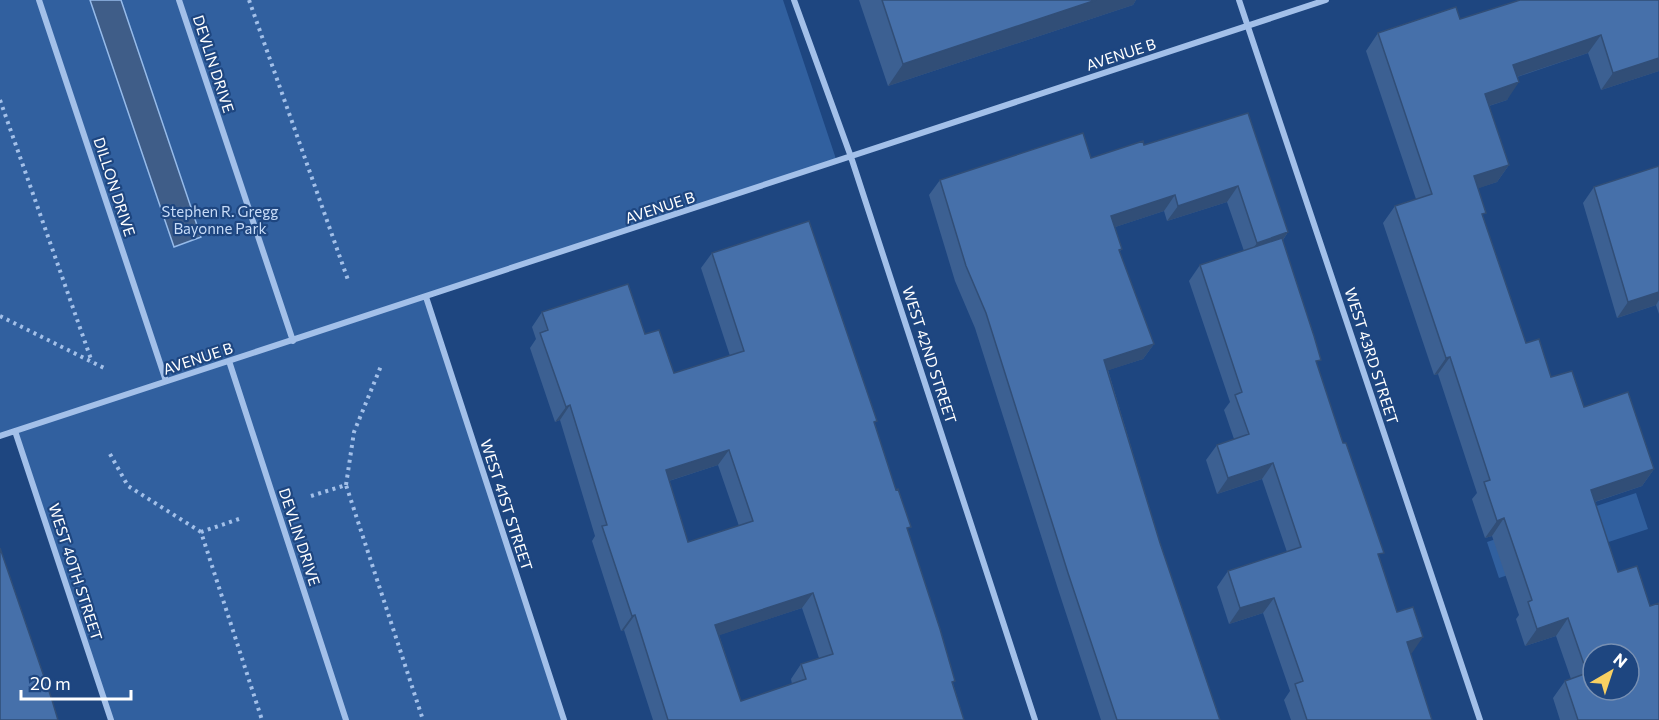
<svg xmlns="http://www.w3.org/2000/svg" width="1659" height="720" font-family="Commissioner,sans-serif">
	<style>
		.green { fill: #31609f }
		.water { fill: #3f5d88; stroke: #96bbea; stroke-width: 1.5 }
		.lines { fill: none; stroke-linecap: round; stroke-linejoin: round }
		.path { stroke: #a3c0e9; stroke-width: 4; stroke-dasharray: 3 4.5; stroke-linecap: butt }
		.minor { stroke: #a3c0e9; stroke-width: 6 }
		.wall { fill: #3c6092; fill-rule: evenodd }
		.shaded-wall { fill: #314e77 }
		.building { fill: #4670aa; stroke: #314e77; stroke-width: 1.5; fill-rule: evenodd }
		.labels { text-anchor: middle; stroke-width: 4.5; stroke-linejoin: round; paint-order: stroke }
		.street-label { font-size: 15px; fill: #fff; stroke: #1e4680 }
		.park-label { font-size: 15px; fill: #c7dbf7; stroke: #1e4680 }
	</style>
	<rect width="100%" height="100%" fill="#1e4680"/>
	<path class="green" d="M 0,0 L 783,0 L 837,162 L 427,296 L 565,720 L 111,720 L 15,431 L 0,436 Z
		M 1636,493 L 1648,529 L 1499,578 L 1487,542 Z"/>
	<path class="water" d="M 90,0 L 121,0 L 201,237 L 174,247 Z"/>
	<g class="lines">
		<path class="path" d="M 249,0 L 348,280
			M 0,100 L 92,362
			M 0,316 L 104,368
			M 110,454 L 128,486 L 201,532
			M 346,485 L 354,432 L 381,366
			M 311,496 L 346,485 L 423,720
			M 239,519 L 201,532 L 262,720"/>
		<path class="minor" d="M 39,0 L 166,381
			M 179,0 L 293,341
			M 794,0 L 851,157 L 1035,720
			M 1239,0 L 1480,720
			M 426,297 L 564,720
			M 229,361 L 346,720
			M 15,431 L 111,720
			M 0,436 L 1326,0"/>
	</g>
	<path class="wall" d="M 859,0 L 1136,0 L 1133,5 L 888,86 Z
		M 1659,0 L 1659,71 L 1601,90 L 1588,53 L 1517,77 L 1507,100 L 1489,106 L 1509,165 L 1497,182 L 1478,188 L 1483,218 L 1526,343 L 1551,377 L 1654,469 L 1642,486 L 1595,502 L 1659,720 L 1560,720 L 1553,698 L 1565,681 L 1571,679 L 1556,636 L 1525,646 L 1516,619 L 1519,615 L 1492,536 L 1485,538 L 1472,499 L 1477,493 L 1438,374 L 1434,375 L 1383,223 L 1395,206 L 1416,199 L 1366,51 L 1378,33 L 1460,19 Z
		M 1248,113 L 1288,232 L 1283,240 L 1317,365 L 1397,612 L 1412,653 L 1410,653 L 1432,720 L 1291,720 L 1284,700 L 1290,691 L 1263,613 L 1229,624 L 1217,587 L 1228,571 L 1287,552 L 1262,479 L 1217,494 L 1206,460 L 1217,445 L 1234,439 L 1224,410 L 1230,402 L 1189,281 L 1200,265 L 1244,251 L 1227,202 L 1167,221 L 1164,211 L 1115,227 L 1122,249 L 1119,252 L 1154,344 L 1143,359 L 1108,370 L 1160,543 L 1220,720 L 1101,720 L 1058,589 L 975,328 L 955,281 L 929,195 L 940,180 L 1091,158 L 1144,145 Z
		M 1659,166 L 1659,314 L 1656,305 L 1617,318 L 1583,203 L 1594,187 Z
		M 712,253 L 875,424 L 964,720 L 653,720 L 624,630 L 621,631 L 592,541 L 595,536 L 560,420 L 555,422 L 530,348 L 536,339 L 532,327 L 542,312 L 674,373 L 730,356 L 701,268 ZM 718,465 L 739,526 L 688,542 L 669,481 ZM 802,608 L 819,658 L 801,664 L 791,679 L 792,684 L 741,701 L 719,635 Z"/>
	<path class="shaded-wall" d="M 1096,0 L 1136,0 L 1133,5 L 888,86 L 903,64 Z
		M 1601,35 L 1588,53 L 1501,82 L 1513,65 Z
		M 1659,58 L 1659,71 L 1601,90 L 1613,73 Z
		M 1519,82 L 1507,100 L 1473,111 L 1485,94 Z
		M 1509,165 L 1497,182 L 1462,194 L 1474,176 Z
		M 1238,186 L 1227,202 L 1167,221 L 1178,206 Z
		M 1175,195 L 1164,211 L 1100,232 L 1111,216 Z
		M 1288,232 L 1278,247 L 1246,258 L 1257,243 Z
		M 1659,292 L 1659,300 L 1656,305 L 1617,318 L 1628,302 Z
		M 1154,344 L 1143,359 L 1094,375 L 1104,360 Z
		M 1450,357 L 1438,374 L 1434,375 L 1446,358 Z
		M 570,405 L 560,420 L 555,422 L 566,407 Z
		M 729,450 L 718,465 L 656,485 L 666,470 Z
		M 1273,463 L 1262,479 L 1217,494 L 1228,478 Z
		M 1654,469 L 1642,486 L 1579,507 L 1591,490 Z
		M 1504,518 L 1492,536 L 1485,538 L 1497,521 Z
		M 813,593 L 802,608 L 705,640 L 715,625 Z
		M 1274,598 L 1263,613 L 1229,624 L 1240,608 Z
		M 635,615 L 624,630 L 621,631 L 632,616 Z
		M 1568,618 L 1556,636 L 1525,646 L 1537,629 Z
		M 1423,637 L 1412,653 L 1396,658 L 1407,642 Z"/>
	<path class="building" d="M 882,0 L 1096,0 L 903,64 Z
		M 1520,0 L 1659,0 L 1659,58 L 1613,73 L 1601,35 L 1513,65 L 1519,82 L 1485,94 L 1509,165 L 1474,176 L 1486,213 L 1482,214 L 1526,343 L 1539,339 L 1551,377 L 1572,371 L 1584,407 L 1628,392 L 1654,469 L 1591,490 L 1618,572 L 1637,566 L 1650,606 L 1659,603 L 1659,720 L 1578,720 L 1565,681 L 1587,673 L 1568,618 L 1537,629 L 1528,602 L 1532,600 L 1504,518 L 1497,521 L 1484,482 L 1490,480 L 1450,357 L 1446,358 L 1395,206 L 1432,194 L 1378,33 L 1456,7 L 1460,19 ZM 1593,654 L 1629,654 L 1629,690 L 1593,690 Z
		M 1248,113 L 1288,232 L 1257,243 L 1238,186 L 1178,206 L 1175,195 L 1111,216 L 1122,249 L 1119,250 L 1154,344 L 1104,360 L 1160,543 L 1220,720 L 1117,720 L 1068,573 L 986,313 L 966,266 L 940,180 L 1083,133 L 1091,158 L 1143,141 L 1144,145 Z
		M 1659,166 L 1659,292 L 1628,302 L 1594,187 Z
		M 809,221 L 877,421 L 874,422 L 896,490 L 898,489 L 911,527 L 907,528 L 940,629 L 955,681 L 952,682 L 964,720 L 668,720 L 635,615 L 632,616 L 602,526 L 607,525 L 570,405 L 566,407 L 540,333 L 548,330 L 542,312 L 628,284 L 645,334 L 659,330 L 674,373 L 744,351 L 712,253 ZM 729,450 L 753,521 L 688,542 L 666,470 ZM 813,593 L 833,654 L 801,664 L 806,679 L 741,701 L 715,625 Z
		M 1282,238 L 1314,336 L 1321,360 L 1316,361 L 1343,443 L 1346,443 L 1384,553 L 1378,554 L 1397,612 L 1413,607 L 1423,637 L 1407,642 L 1432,720 L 1307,720 L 1295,684 L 1303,681 L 1274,598 L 1240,608 L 1228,571 L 1301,547 L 1273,463 L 1228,478 L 1217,445 L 1249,434 L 1235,395 L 1242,392 L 1200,265 Z
		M 0,548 L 52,700 L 58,720 L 0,720 Z"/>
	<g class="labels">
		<g class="street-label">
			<text transform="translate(1121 55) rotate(-18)" y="5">AVENUE B</text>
			<text transform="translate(213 64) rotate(72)" y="5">DEVLIN DRIVE</text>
			<text transform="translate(114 187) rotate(72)" y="5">DILLON DRIVE</text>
			<text transform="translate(660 208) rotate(-18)" y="5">AVENUE B</text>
			<text transform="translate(929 355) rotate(72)" y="5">WEST 42ND STREET</text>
			<text transform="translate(1371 356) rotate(72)" y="5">WEST 43RD STREET</text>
			<text transform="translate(198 359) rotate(-18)" y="5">AVENUE B</text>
			<text transform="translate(506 505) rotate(72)" y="5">WEST 41ST STREET</text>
			<text transform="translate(299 537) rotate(72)" y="5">DEVLIN DRIVE</text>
			<text transform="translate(75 572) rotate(72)" y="5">WEST 40TH STREET</text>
		</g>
		<g class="park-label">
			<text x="220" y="217">Stephen R. Gregg<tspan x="220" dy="17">Bayonne Park</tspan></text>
		</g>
	</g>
	<g transform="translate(1611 672) rotate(39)"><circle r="28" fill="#1e4680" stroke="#7890b3" stroke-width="1.5"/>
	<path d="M0-4.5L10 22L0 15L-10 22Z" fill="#f8d062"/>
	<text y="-9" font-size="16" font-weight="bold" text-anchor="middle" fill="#ffffff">N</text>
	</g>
	<path d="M21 690v9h110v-9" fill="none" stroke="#ffffff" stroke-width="3"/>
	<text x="30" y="690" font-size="18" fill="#ffffff" stroke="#1e4680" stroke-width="4.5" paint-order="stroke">20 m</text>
</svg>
